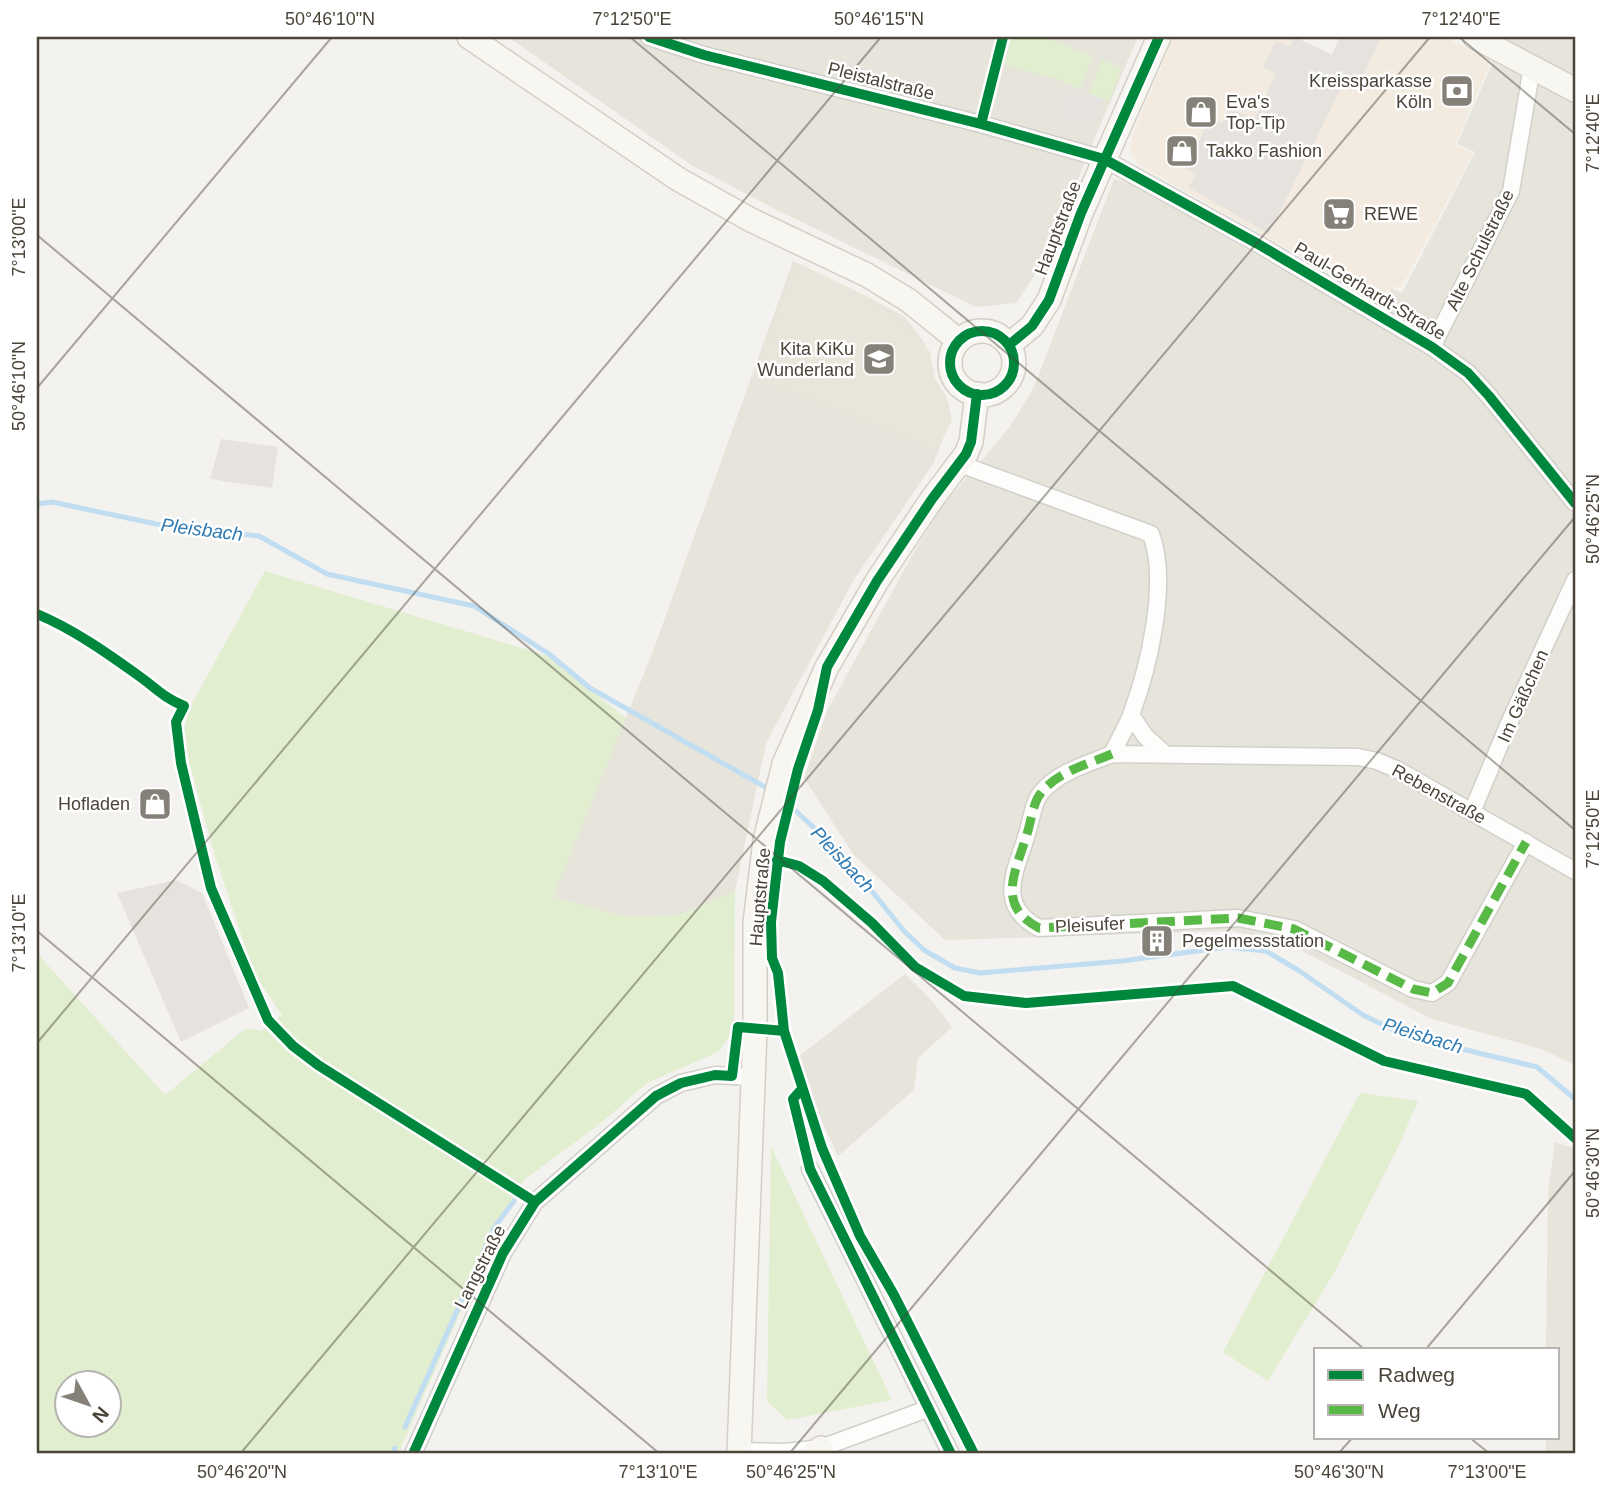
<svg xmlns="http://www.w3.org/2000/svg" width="1612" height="1491" font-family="Arial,sans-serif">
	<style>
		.residential { fill: #e7e4dc }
		.commercial { fill: #f3ebdf }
		.education { fill: #eae5da }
		.green { fill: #e1eecf; fill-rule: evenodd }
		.parking { fill: #e6e3df }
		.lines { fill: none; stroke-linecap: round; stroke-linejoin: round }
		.stream { stroke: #c0ddf1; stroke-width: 5 }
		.street-casing { stroke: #d2d0cb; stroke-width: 19 }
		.secondary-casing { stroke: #d3cfc5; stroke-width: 26 }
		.street { stroke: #fdfdfc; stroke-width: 16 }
		.secondary { stroke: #f7f6f1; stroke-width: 23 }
		.quiet { stroke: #58b947; stroke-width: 9; stroke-dasharray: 18 9; stroke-linecap: butt }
		.cycleway-casing { stroke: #fff; stroke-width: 15 }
		.cycleway { stroke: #00873e; stroke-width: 10 }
		.ticks { fill: none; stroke: #4b4439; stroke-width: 2; stroke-opacity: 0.45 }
		.labels { text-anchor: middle; stroke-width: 5; stroke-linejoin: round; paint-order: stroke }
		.street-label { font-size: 18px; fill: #4b4439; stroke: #fff }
		.poi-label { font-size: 18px; fill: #4b4439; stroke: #fff; text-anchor: start }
		.water-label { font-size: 19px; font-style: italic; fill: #2e7ab2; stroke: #fff }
		.neatline { fill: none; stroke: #4b4439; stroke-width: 2.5 }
		.ticks-label { font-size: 18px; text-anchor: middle; fill: #4b4439 }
	</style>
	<rect width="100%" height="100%" fill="#f4f2ee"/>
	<path class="residential" d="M 508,37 L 1138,37 L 1082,168 L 1053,248 L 1016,303 L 976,307 L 775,209 L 693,166 Z
		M 1495,37 L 1575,37 L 1575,80 Z
		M 1493,62 L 1575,104 L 1575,1065 L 1541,1049 L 1432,1019 L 1283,941 L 1231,931 L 945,940 L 854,855 L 804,778 L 827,711 L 915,550 L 944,504 L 1010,427 L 1034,387 L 1114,179 L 1127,182 L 1376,322 L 1391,288 L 1402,293 L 1475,152 L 1457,144 Z
		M 793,261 L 864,295 L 905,317 L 924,342 L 935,385 L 950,421 L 933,464 L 855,578 L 766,743 L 735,891 L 679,915 L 626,917 L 552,897 L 652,654 Z
		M 905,974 L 933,1002 L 952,1027 L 918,1058 L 914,1090 L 838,1156 L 822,1122 L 799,1056 Z
		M 1555,1142 L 1575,1149 L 1575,1454 L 1546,1454 L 1546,1437 L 1558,1437 L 1558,1349 L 1546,1349 L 1548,1191 Z"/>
	<path class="commercial" d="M 1174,37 L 1294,37 L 1331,55 L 1340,37 L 1444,37 L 1491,61 L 1455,145 L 1473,153 L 1401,288 L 1390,286 L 1382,302 L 1139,165 L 1130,151 L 1132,135 Z"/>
	<path class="education" d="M 798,263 L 870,299 L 914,331 L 930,352 L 935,379 L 947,398 L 952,421 L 935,450 L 753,376 Z"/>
	<path class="green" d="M 1008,37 L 1044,37 L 1093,56 L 1080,89 L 1063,81 L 1003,64 Z
		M 1102,59 L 1122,68 L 1109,101 L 1089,93 Z
		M 265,571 L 548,656 L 626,718 L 553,897 L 626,917 L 679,915 L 735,891 L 734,1030 L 718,1052 L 647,1083 L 596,1127 L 525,1179 L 507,1207 L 398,1454 L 37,1454 L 37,953 L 165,1095 L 246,1028 L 262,1031 L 282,1015 L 254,973 L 214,853 L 182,736 L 190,707 ZM 108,1382 L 108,1424 L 66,1424 L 66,1382 Z
		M 1360,1093 L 1418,1101 L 1399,1145 L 1334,1273 L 1268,1381 L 1223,1352 Z
		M 771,1146 L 892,1400 L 787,1420 L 767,1401 Z"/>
	<path class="parking" d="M 1295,37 L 1332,55 L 1340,37 L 1382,37 L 1357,87 L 1344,82 L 1269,234 L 1188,187 L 1196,175 L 1185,168 L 1210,118 L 1222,123 L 1229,108 L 1254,119 L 1276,74 L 1263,67 L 1276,41 L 1290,47 Z
		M 1067,85 L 1103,99 L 1091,128 L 1079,124 L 1077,130 L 1062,125 L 1063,120 L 1057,118 Z
		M 221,439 L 278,447 L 272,488 L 210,479 Z
		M 176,880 L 202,893 L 249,1008 L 181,1042 L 117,893 Z"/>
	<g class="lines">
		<path class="stream" d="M 37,504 L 52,502 L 156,524 L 259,536 L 327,574 L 474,606 L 549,654 L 590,688 L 772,791
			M 783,799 L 842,854 L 904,931 L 924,950 L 955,968 L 980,973 L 1122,961 L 1227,947 L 1266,951 L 1298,970 L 1363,1015 L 1387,1027 L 1412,1037 L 1537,1067 L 1575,1099
			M 405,1427 L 494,1228 L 514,1201
			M 393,1454 L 395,1448"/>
		<defs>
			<path id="street" d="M 649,37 L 704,55 L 981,124 L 1104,159 L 1258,244 L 1432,347 L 1468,373 L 1489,396 L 1575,503
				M 1432,347 L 1511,191 L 1532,67
				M 960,464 L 1151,534 C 1169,582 1149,667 1131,715 C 1126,728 1118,741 1112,754 L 1358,757 L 1377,761 L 1398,770 L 1575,871
				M 1131,715 L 1145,736 L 1165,754
				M 1112,754 C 1088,764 1057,772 1041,793 C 1033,802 1031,822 1027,834 C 1016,871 995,905 1039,928 L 1238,918 L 1294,929 L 1413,989 L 1432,993 L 1448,983 L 1526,842
				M 1472,812 L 1509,723 L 1575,580
				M 810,1169 L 951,1454
				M 739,1451 L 785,1452 L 821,1448 L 927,1409
				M 413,1454 L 503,1253 L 535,1202 L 656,1096 L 681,1083 L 715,1075 L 752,1077"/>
			<path id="secondary" d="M 469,37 L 678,179 L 751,220 L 867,275 L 908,300 L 959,341
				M 1475,37 L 1575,90
				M950 363a32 32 0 1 1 64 0a32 32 0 1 1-64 0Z
				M 1009,345 L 1032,326 L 1049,300 L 1081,213 L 1159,37
				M 739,1454 L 755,1029 L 755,923 L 765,840 L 784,764 L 827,667 L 877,581 L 932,499 L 966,454 L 971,442 L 977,394
				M 812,1454 L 821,1448"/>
		</defs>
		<use href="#street" class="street-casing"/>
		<use href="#secondary" class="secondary-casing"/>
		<use href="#street" class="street"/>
		<use href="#secondary" class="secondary"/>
		<path class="quiet" d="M 1112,754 C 1088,764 1057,772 1041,793 C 1033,802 1031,822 1027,834 C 1016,871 995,905 1039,928 L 1238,918 L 1294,929 L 1413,989 L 1432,993 L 1448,983 L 1526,842"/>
		<defs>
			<path id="cycleway" d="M 649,37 L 704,55 L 981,124 L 1104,159 L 1258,244 L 1432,347 L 1468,373 L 1489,396 L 1575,503
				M 981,124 L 1003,37
				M950 363a32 32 0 1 1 64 0a32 32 0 1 1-64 0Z
				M 1009,345 L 1032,326 L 1049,300 L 1081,213 L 1159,37
				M 37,614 C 73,629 107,653 139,676 C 156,688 164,698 184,706 L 176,722 L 181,763 L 211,888 L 268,1020 L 293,1046 L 318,1065 L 535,1202
				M 777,860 L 799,866 L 823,881 L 872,923 L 915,967 L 964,996 L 1026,1003 L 1233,986 L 1384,1061 L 1526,1094 L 1575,1138
				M 801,1090 L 793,1099 L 810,1169 L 951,1454
				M 413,1454 L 503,1253 L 535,1202 L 656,1096 L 681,1083 L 715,1075 L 732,1076 L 738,1027 L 784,1031
				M 974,1454 L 894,1295 L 860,1236 L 822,1148 L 784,1031 L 778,973 L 772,958 L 771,922 L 780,842 L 798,769 L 818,710 L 827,667 L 877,581 L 932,499 L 966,454 L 971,442 L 977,394"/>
		</defs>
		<use href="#cycleway" class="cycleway-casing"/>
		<use href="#cycleway" class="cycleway"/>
	</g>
	<path class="ticks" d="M 630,37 L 1575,830M 1459,37 L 1575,134M 37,235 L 1364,1349M 37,388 L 332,37M 37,931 L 660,1454M 37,1043 L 881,37M 1426,1349 L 1575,1171M 1469,1437 L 1490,1454M 240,1454 L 1430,37M 789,1454 L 1575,517M 1338,1454 L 1353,1437"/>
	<defs>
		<symbol id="bank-square" viewBox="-11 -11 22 22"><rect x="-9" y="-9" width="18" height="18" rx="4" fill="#868178" stroke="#fff"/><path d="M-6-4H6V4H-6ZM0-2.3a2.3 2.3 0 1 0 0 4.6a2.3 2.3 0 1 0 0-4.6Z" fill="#fff"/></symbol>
		<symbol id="shop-square" viewBox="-11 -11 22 22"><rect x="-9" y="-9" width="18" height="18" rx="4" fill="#868178" stroke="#fff"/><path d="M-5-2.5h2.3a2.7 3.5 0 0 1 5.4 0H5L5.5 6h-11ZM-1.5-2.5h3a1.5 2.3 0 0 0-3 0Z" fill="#fff"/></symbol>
		<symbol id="supermarket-square" viewBox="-11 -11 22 22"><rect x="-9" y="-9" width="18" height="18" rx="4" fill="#868178" stroke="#fff"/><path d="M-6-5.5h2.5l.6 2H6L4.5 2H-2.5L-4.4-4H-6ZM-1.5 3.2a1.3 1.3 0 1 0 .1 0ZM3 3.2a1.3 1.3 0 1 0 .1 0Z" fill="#fff"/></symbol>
		<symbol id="school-square" viewBox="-11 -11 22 22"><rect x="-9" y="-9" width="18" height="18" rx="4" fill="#868178" stroke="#fff"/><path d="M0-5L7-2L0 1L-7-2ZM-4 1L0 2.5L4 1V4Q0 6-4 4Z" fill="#fff"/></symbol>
		<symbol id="building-square" viewBox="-11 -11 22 22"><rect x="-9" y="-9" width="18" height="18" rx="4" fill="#868178" stroke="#fff"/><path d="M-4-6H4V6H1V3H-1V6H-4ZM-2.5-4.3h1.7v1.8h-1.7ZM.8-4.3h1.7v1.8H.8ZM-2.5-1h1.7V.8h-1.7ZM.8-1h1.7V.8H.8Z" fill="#fff"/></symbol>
	</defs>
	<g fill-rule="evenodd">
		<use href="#bank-square" x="1438" y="72" width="38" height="38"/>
		<use href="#shop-square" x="1182" y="93" width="38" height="38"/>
		<use href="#shop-square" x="1163" y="132" width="38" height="38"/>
		<use href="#supermarket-square" x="1320" y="195" width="38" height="38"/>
		<use href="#school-square" x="860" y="340" width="38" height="38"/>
		<use href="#shop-square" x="136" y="785" width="38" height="38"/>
		<use href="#building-square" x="1138" y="922" width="38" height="38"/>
	</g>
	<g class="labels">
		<g class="street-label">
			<text transform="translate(881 81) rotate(14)" y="6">Pleistalstraße</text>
			<text transform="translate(1058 228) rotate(-69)" y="6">Hauptstraße</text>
			<text transform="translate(1480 250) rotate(-64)" y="6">Alte Schulstraße</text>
			<text transform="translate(1370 291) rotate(31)" y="6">Paul-Gerhardt-Straße</text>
			<text transform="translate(1523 696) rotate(-66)" y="6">Im Gäßchen</text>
			<text transform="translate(1439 794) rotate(29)" y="6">Rebenstraße</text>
			<text transform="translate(760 897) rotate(-85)" y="6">Hauptstraße</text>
			<text transform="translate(1090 925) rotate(-3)" y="6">Pleisufer</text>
			<text transform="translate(480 1267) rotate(-63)" y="6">Langstraße</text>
		</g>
		<g class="poi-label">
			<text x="1432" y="87" text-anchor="end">Kreissparkasse<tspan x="1432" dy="21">Köln</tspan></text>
			<text x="1226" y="108">Eva's<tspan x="1226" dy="21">Top-Tip</tspan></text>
			<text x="1206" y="157">Takko Fashion</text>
			<text x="1364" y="220">REWE</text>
			<text x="854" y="355" text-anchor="end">Kita KiKu<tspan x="854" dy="21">Wunderland</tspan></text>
			<text x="130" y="810" text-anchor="end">Hofladen</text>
			<text x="1182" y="947">Pegelmessstation</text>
		</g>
		<g class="water-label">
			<text transform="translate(202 529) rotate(7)" y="7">Pleisbach</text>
			<text transform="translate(843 859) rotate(47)" y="7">Pleisbach</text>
			<text transform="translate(1423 1035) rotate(17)" y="7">Pleisbach</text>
		</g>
	</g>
	<rect width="1612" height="1491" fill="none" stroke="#ffffff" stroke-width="77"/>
	<rect x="1314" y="1348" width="245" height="91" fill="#ffffff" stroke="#b7b4b0" stroke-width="2"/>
	<rect x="1328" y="1370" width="35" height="10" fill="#00873e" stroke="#b7b4b0" stroke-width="2"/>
	<text x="1378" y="1382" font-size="21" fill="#4b4439">Radweg</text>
	<rect x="1328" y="1405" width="35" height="10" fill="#58b947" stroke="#b7b4b0" stroke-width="2"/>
	<text x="1378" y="1418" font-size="21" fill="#4b4439">Weg</text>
	<g transform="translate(88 1404) rotate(130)"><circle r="33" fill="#ffffff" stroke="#b7b4b0" stroke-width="2"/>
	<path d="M0-5L12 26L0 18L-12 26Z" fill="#868178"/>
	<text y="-10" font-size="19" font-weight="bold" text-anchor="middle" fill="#4b4439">N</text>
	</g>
	<rect x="38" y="38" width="1536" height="1414" class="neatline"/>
	<g class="ticks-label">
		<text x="330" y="25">50°46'10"N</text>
		<text x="632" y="25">7°12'50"E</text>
		<text x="879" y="25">50°46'15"N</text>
		<text x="1461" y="25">7°12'40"E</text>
		<text transform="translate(1593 133) rotate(-90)" y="6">7°12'40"E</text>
		<text transform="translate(19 237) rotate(-90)" y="6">7°13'00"E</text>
		<text transform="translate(19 386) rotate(-90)" y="6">50°46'10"N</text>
		<text transform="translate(1593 519) rotate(-90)" y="6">50°46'25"N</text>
		<text transform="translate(1593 829) rotate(-90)" y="6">7°12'50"E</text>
		<text transform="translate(19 933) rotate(-90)" y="6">7°13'10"E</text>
		<text transform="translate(1593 1173) rotate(-90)" y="6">50°46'30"N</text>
		<text x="242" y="1478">50°46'20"N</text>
		<text x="658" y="1478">7°13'10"E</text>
		<text x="791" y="1478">50°46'25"N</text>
		<text x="1339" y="1478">50°46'30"N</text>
		<text x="1487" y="1478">7°13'00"E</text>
	</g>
</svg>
